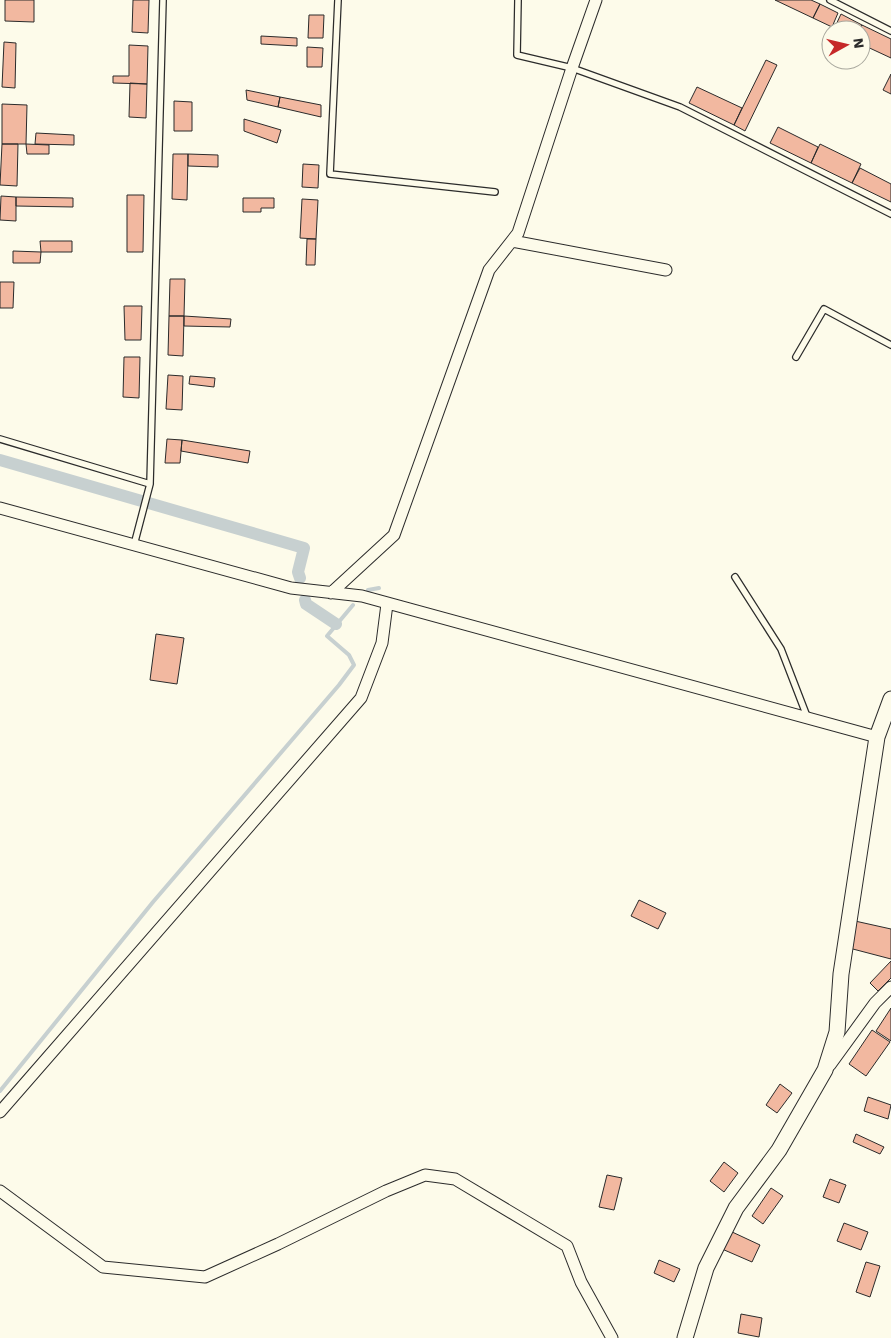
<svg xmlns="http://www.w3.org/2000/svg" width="891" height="1338" font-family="'Work Sans',sans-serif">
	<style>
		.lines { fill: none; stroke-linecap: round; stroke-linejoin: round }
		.stream { stroke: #c7d0d0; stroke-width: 4 }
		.canal { stroke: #c7d0d0; stroke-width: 12 }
		.building { fill: #f2b8a0; stroke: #2b2b2b }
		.lane-casing { stroke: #2b2b2b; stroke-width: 8 }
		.street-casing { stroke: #2b2b2b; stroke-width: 13 }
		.secondary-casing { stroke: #2b2b2b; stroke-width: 17 }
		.lane { stroke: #fdfbea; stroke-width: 5.5 }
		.street { stroke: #fdfbea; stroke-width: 11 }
		.secondary { stroke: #fdfbea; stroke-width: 15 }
	</style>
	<rect width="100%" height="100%" fill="#fdfbea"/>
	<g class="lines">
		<path class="stream" d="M 368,590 L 379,588
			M 0,1091 L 153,902 L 339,685 L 354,665 L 349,655 L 327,636 L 353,605"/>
		<path class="canal" d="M 0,460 L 304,548 L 298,572 L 300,578
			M 305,600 L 306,604 L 336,624"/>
	</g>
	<path class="building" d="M 5,0 L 34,0 L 34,22 L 5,21 Z
		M 133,0 L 149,0 L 148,33 L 132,32 Z
		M 775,0 L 811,0 L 820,4 L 813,18 Z
		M 820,4 L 838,13 L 832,27 L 813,18 Z
		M 841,14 L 862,25 L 860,30 L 834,29 Z
		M 309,15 L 324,15 L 323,38 L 308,38 Z
		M 862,25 L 891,39 L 891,58 L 861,44 L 860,30 Z
		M 261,36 L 297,38 L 297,46 L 261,44 Z
		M 4,42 L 16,43 L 15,88 L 2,87 Z
		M 129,45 L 148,46 L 147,84 L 113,83 L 113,76 L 129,76 Z
		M 307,47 L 323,48 L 322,67 L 307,67 Z
		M 766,60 L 777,65 L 745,131 L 734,125 Z
		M 891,74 L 891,94 L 883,90 Z
		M 130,83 L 147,84 L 146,118 L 129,117 Z
		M 697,87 L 742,108 L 734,125 L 689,103 Z
		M 246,90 L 280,97 L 278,107 L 247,100 Z
		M 280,97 L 321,105 L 321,117 L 278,107 Z
		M 174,101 L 192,102 L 192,131 L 174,131 Z
		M 2,104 L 27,105 L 26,144 L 2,144 Z
		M 244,119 L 281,130 L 277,143 L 244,131 Z
		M 778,127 L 818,147 L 811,163 L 770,143 Z
		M 36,133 L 74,135 L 74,145 L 35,144 Z
		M 2,144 L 18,144 L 17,186 L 0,185 Z
		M 26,144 L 49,145 L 49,154 L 27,154 Z
		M 820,144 L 861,164 L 852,183 L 811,163 Z
		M 173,154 L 188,154 L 187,200 L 172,199 Z
		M 188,154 L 218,155 L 218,167 L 188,166 Z
		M 303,164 L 319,165 L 318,188 L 302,187 Z
		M 860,168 L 891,184 L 891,202 L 852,183 Z
		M 127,195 L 144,195 L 143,252 L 127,252 Z
		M 1,196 L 16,197 L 16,221 L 0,220 Z
		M 16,197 L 73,198 L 73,207 L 16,206 Z
		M 243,198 L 274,198 L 274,208 L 261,208 L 261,212 L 243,212 Z
		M 302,199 L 318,200 L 316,239 L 300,238 Z
		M 307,239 L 316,239 L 315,265 L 306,265 Z
		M 40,241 L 72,241 L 72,252 L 41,252 Z
		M 13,251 L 41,252 L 40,263 L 13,263 Z
		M 170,279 L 185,279 L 184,316 L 169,316 Z
		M 0,282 L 14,282 L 13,308 L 0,308 Z
		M 124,306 L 142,306 L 141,340 L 125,340 Z
		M 169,316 L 184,316 L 183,356 L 168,355 Z
		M 184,316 L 231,319 L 230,327 L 184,326 Z
		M 124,357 L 140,357 L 139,398 L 123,397 Z
		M 168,375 L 183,376 L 182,410 L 166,409 Z
		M 190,376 L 215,378 L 214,387 L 189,384 Z
		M 167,439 L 182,440 L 180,463 L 165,463 Z
		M 182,440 L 250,451 L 248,463 L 181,451 Z
		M 156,634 L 184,638 L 177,684 L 150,680 Z
		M 639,900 L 666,913 L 658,929 L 631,916 Z
		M 855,921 L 891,929 L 891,959 L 849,948 Z
		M 891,961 L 891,978 L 878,991 L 870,983 Z
		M 891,1008 L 891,1041 L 876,1031 Z
		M 872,1030 L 890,1042 L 866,1076 L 849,1064 Z
		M 780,1084 L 792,1093 L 777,1113 L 766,1105 Z
		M 868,1097 L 891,1105 L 888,1119 L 864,1111 Z
		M 856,1134 L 884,1147 L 880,1154 L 853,1142 Z
		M 724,1162 L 738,1173 L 724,1192 L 710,1181 Z
		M 607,1175 L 622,1178 L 614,1210 L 599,1207 Z
		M 830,1179 L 846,1185 L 839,1203 L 823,1197 Z
		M 771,1188 L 783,1196 L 763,1224 L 752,1216 Z
		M 844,1223 L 868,1232 L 861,1250 L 837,1241 Z
		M 730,1231 L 760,1245 L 752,1262 L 722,1249 Z
		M 659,1260 L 680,1269 L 674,1282 L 654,1273 Z
		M 866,1262 L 880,1266 L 870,1297 L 856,1292 Z
		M 741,1314 L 762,1318 L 759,1337 L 738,1333 Z"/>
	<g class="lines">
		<defs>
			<path id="lane" d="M 338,0 L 330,174 L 495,192
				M 518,0 L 517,55 L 572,68 L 680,107 L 891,214
				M 830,0 L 891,31
				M 796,357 L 824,309 L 891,345
				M 0,439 L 150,484
				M 134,545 L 150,484 L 163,0
				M 735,577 L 781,649 L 808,719"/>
			<path id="street" d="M 512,241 L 666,270
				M 0,508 L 291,588 L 362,596 L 877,737
				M 331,593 L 394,535 L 489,270 L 518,233 L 572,68 L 596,0
				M 830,1065 L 875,1003 L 891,987
				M 0,1112 L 361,698 L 382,643 L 387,604
				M 0,1191 L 103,1267 L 205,1277 L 278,1244 L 386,1191 L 425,1175 L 455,1179 L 567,1246 L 581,1282 L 612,1338"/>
			<path id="secondary" d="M 685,1338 L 706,1268 L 736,1208 L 779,1150 L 825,1070 L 837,1032 L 841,974 L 877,737 L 891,699"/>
		</defs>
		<use href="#lane" class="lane-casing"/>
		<use href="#street" class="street-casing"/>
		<use href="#secondary" class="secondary-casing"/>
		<use href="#lane" class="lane"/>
		<use href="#street" class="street"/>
		<use href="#secondary" class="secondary"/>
	</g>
	<g transform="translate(846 45) rotate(82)"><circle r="24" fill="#fdfbea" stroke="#a9a89e"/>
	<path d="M0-4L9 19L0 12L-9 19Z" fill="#c62828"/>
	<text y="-8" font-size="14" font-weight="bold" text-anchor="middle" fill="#2b2b2b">N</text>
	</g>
</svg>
